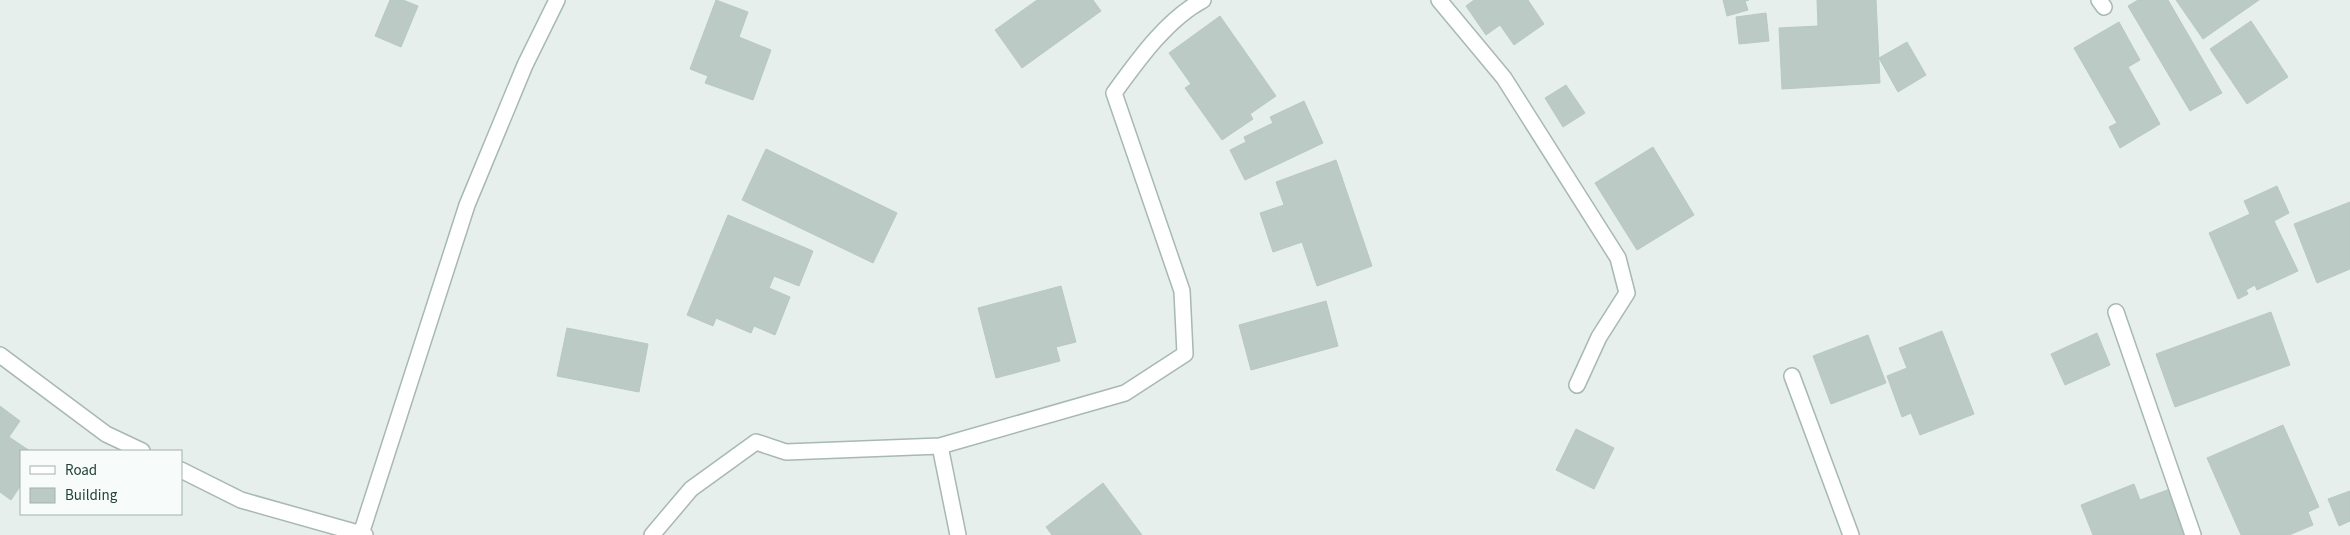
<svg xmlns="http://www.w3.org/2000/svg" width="2350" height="535" font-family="'Source Sans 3',sans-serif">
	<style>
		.building { fill: #bbcac4; stroke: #b8c9c2 }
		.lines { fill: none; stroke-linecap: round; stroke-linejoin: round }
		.minor-casing { stroke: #a8b8b2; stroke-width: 18 }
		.minor { stroke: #fff; stroke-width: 15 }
	</style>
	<rect width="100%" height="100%" fill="#e6efeb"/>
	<path class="building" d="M 390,0 L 403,0 L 418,6 L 401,47 L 375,36 Z
		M 716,0 L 748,12 L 739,37 L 771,50 L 753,100 L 705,83 L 708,76 L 690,69 Z
		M 1037,0 L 1093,0 L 1101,11 L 1022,68 L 995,30 Z
		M 1474,0 L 1528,0 L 1544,24 L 1514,45 L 1500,25 L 1486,35 L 1466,6 Z
		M 1723,0 L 1749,0 L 1745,1 L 1748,10 L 1727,16 Z
		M 1817,0 L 1876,0 L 1880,83 L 1782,89 L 1779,28 L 1818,26 Z
		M 2138,0 L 2168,0 L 2222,93 L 2190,111 L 2128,6 Z
		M 2176,0 L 2259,0 L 2203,39 Z
		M 1766,13 L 1769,41 L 1739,44 L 1736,17 Z
		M 1220,16 L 1276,96 L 1250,114 L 1253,119 L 1222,140 L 1185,88 L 1191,84 L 1169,53 Z
		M 2251,21 L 2288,77 L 2247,104 L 2210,49 Z
		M 2119,22 L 2140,60 L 2128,67 L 2160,124 L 2120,148 L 2109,127 L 2117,123 L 2074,48 Z
		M 1907,42 L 1926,75 L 1898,92 L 1879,58 Z
		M 1566,85 L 1585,113 L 1563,127 L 1545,98 Z
		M 1304,101 L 1323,143 L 1245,180 L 1230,150 L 1246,142 L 1244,137 L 1273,123 L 1270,117 Z
		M 1653,147 L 1694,215 L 1637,250 L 1595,183 Z
		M 766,149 L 897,213 L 873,263 L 742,200 Z
		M 1336,160 L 1372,266 L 1317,286 L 1302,242 L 1273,252 L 1260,213 L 1284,205 L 1276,182 Z
		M 2277,186 L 2289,213 L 2274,221 L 2298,271 L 2257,290 L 2255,285 L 2246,290 L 2248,294 L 2238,299 L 2209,233 L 2250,214 L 2244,201 Z
		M 2350,202 L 2350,269 L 2317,283 L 2294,224 Z
		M 728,215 L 813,251 L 799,286 L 774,276 L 769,288 L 790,297 L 775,335 L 754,326 L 751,333 L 716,318 L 713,326 L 687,315 Z
		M 1061,286 L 1076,342 L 1056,347 L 1060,361 L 996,378 L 978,308 Z
		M 1326,301 L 1338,346 L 1251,370 L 1239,325 Z
		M 2271,312 L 2290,365 L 2175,407 L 2156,354 Z
		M 567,328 L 648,344 L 639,392 L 557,376 Z
		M 1942,331 L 1974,414 L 1920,435 L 1911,413 L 1902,417 L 1887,376 L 1907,368 L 1899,348 Z
		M 2097,333 L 2110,365 L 2065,385 L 2051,354 Z
		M 1868,335 L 1886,383 L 1831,404 L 1813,356 Z
		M 0,406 L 20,421 L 9,437 L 30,451 L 21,451 L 21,485 L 11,500 L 0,492 Z
		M 2283,425 L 2319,507 L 2308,512 L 2313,525 L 2289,535 L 2241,535 L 2207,458 Z
		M 1576,429 L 1614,448 L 1594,489 L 1556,470 Z
		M 1103,483 L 1142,535 L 1052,535 L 1046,527 Z
		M 2134,484 L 2140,500 L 2170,489 L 2188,535 L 2093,535 L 2081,505 Z
		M 2350,491 L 2350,521 L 2339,526 L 2328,499 Z"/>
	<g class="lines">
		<defs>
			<path id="minor" d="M 1439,0 L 1504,78 L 1618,258 L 1627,293 L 1599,337 L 1577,385
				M 2099,0 L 2104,7
				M 2116,312 L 2193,535
				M 0,355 L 106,434 L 142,451
				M 1792,376 L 1851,535
				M 940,446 L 1125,393 L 1185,354 L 1182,291 L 1114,93 C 1138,60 1167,19 1203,0
				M 181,470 L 241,500 L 365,535
				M 361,534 L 467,205 L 525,65 L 557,0
				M 652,535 L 691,489 L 756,442 L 786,452 L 940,446 L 958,535"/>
		</defs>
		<use href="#minor" class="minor-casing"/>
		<use href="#minor" class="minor"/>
	</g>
	<rect x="20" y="450" width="162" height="65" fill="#f7fbf9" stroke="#a3b1ad"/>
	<rect x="30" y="466" width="25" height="8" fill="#ffffff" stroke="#a3b1ad"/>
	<text x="65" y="475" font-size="15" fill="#24423a">Road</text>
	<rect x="30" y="488" width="25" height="15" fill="#bbcac4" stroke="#a3b1ad"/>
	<text x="65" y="500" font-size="15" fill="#24423a">Building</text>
</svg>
